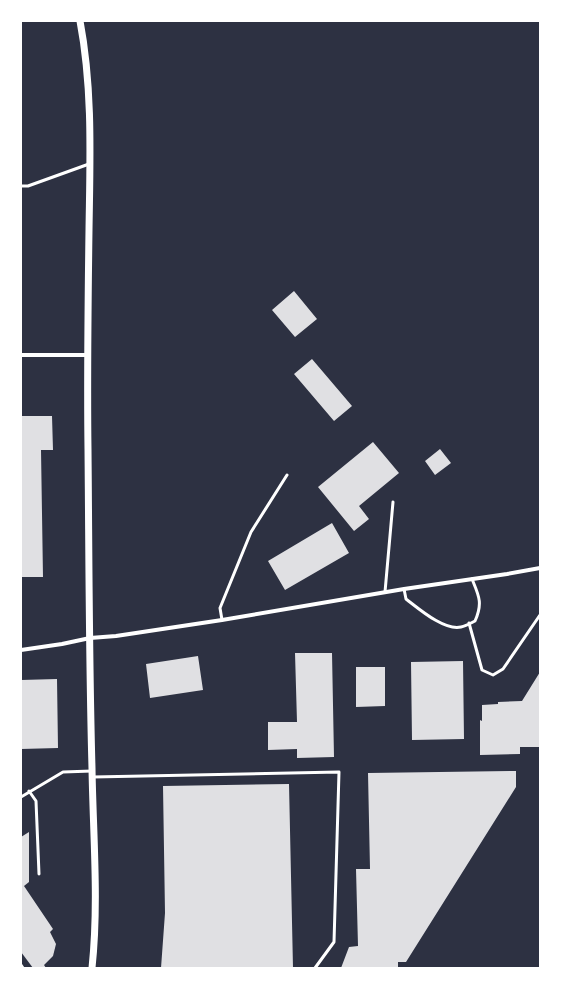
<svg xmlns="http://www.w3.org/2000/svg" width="561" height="989" font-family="'Noto Sans',sans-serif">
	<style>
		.building { fill: #e0e0e3 }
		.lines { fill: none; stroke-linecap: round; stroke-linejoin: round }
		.service { stroke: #fff; stroke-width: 3 }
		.minor { stroke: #fff; stroke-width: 4 }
		.tertiary { stroke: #fff; stroke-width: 7 }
	</style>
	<rect width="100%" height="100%" fill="#2d3142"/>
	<path class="building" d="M 294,291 L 317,319 L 295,337 L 272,310 Z
		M 312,359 L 352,406 L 334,421 L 294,374 Z
		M 21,416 L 52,416 L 53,450 L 41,450 L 43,577 L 21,577 Z
		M 373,442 L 399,473 L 359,506 L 369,519 L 354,531 L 318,487 Z
		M 440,449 L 451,463 L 435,475 L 425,461 Z
		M 332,523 L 349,553 L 285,590 L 268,561 Z
		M 295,653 L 332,653 L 334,757 L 297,758 L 297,749 L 268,750 L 268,722 L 297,722 Z
		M 198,656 L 203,690 L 150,698 L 146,664 Z
		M 463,661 L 464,739 L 412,740 L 411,662 Z
		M 356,667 L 385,667 L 385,706 L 356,707 Z
		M 540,672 L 540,747 L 520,747 L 520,754 L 480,755 L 480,720 L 482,721 L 482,705 L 498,704 L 498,702 L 522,701 Z
		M 57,679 L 58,748 L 21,749 L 21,680 Z
		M 516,771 L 516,787 L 406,962 L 398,962 L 398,968 L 341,968 L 349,947 L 358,946 L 356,869 L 370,869 L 368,773 Z
		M 289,784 L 293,968 L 161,968 L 165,913 L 163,786 Z
		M 29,832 L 29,882 L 24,886 L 53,929 L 50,932 L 56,944 L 53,956 L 44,965 L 46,968 L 33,968 L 21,952 L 21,837 Z"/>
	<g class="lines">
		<path class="service" d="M 21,186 L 28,186 L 89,164
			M 404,589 L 406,599 C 418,608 444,631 461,627 C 466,626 471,623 475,621 C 483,603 479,596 472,579
			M 385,592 L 393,502
			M 222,620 L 220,608 L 251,532 L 287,475
			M 469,623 L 482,670 L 493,675 L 503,669 L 540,615
			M 93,777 L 339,772 L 334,942 L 315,968
			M 29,791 L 36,801 L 39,874
			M 21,797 L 63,772 L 92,771
			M 21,965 L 23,968"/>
		<path class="minor" d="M 21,355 L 87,355
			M 21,650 L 62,644 L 90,638 L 116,636 L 222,620 L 404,589 L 507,574 L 540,568"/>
		<path class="tertiary" d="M 80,21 C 93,90 90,160 89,230 C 88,303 87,376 88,449 C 89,555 89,662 92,768 C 93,834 99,902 92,968"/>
	</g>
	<rect width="561" height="989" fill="none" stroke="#ffffff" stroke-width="44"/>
</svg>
